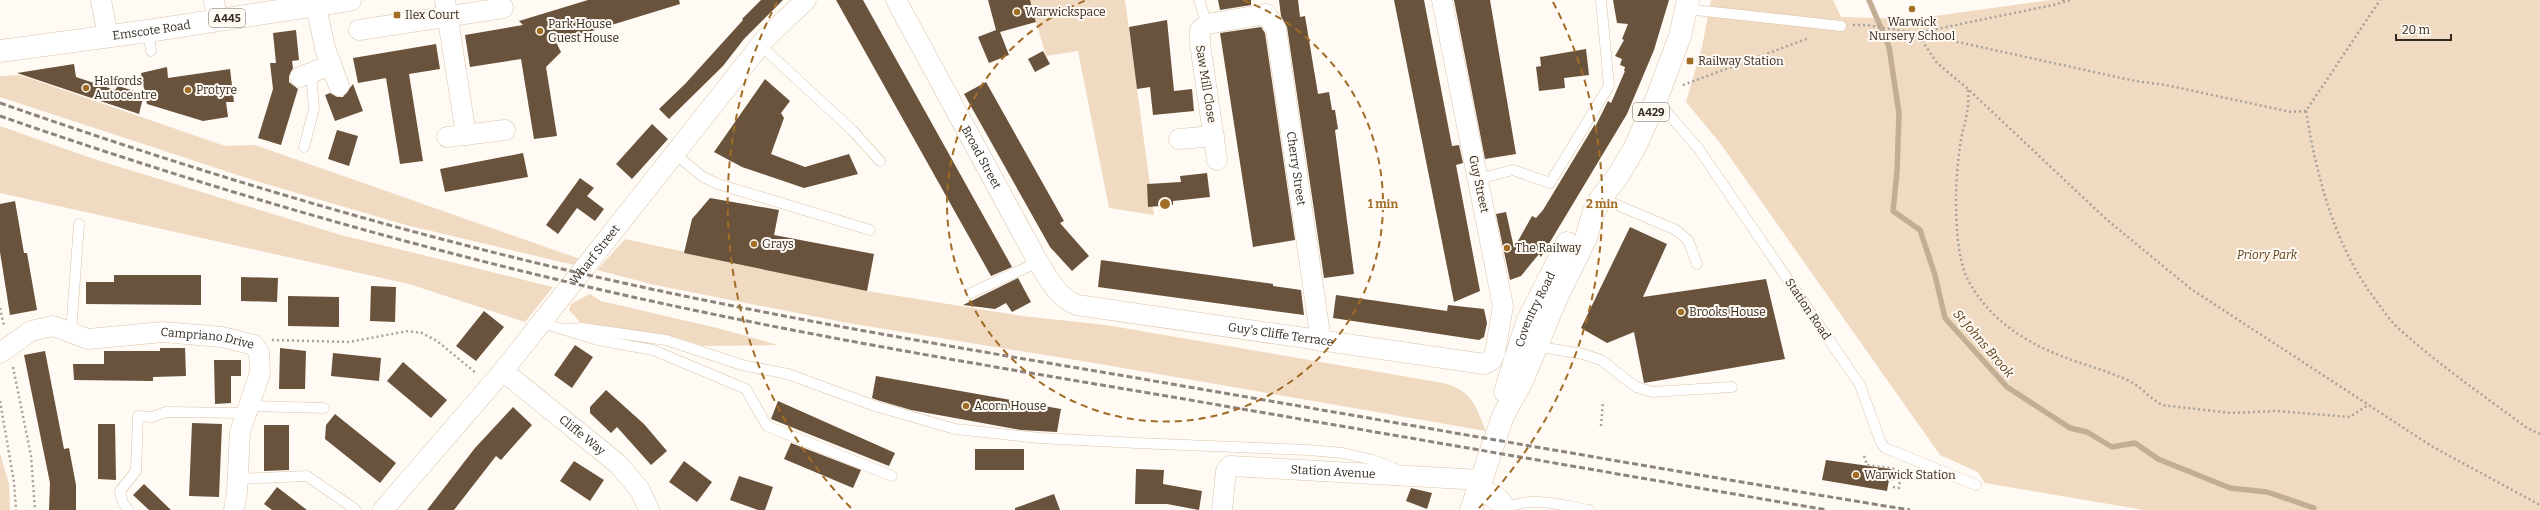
<svg xmlns="http://www.w3.org/2000/svg" width="2540" height="510" font-family="Bitter,serif">
	<style>
		.green { fill: #f0dac1 }
		.lines { fill: none; stroke-linecap: round; stroke-linejoin: round }
		.stream { stroke: #c3ad95; stroke-width: 5.5 }
		.building { fill: #69533c }
		.lane-casing { stroke: #dbc2a8; stroke-width: 11 }
		.street-casing { stroke: #dbc2a8; stroke-width: 21 }
		.secondary-casing { stroke: #dbc2a8; stroke-width: 23 }
		.primary-casing { stroke: #dbc2a8; stroke-width: 23 }
		.path { stroke: #a8a29a; stroke-width: 2.5; stroke-dasharray: 2 3; stroke-linecap: butt }
		.lane { stroke: #fff; stroke-width: 10 }
		.street { stroke: #fff; stroke-width: 20 }
		.secondary { stroke: #fff; stroke-width: 22 }
		.primary { stroke: #fff; stroke-width: 22 }
		.rail { stroke: #8d857d; stroke-width: 3; stroke-dasharray: 6 3; stroke-linecap: butt }
		.ring { fill: none; stroke: #a16c25; stroke-width: 2; stroke-dasharray: 7 5 }
		.poi-dot { fill: #a16c25; stroke: #fffaf4; stroke-width: 1.5 }
		.labels { text-anchor: middle; stroke-width: 4; stroke-linejoin: round; paint-order: stroke }
		.shield { fill: #fffaf4; stroke: #706860; stroke-width: 1 }
		.shield-label { font-size: 11px; font-weight: bold; fill: #332a20 }
		.poi-label { font-size: 12px; fill: #332a20; stroke: #fffaf4; text-anchor: start }
		.street-label { font-size: 12px; fill: #332a20; stroke: #fffaf4 }
		.park-label { font-size: 12px; font-style: italic; fill: #5d3d12; stroke: #fffaf4 }
		.water-label { font-size: 13px; font-style: italic; fill: #5e3d13; stroke: #fffaf4 }
		.centre { fill: #a16c25; stroke: #fffaf4; stroke-width: 2 }
		.ring-label { font-size: 12px; text-anchor: middle; font-weight: bold; fill: #a16c25; stroke: #fffaf4; stroke-width: 4; stroke-linejoin: round; paint-order: stroke }
	</style>
	<rect width="100%" height="100%" fill="#fffaf4"/>
	<path class="green" d="M 1030,0 L 1125,0 L 1154,215 L 1109,208 L 1078,51 L 1046,56 Z
		M 1711,0 L 1833,0 L 1841,17 L 1913,19 L 2051,0 L 2540,0 L 2540,510 L 2144,510 L 1985,483 L 1978,472 L 1940,455 L 1720,143 L 1686,102 L 1702,47 Z
		M 20,75 L 225,146 L 255,145 L 580,259 L 574,265 L 406,225 L 256,181 L 0,97 L 0,76 Z
		M 0,126 L 94,159 L 341,235 L 553,287 L 525,322 L 409,284 L 0,193 Z
		M 625,239 L 867,291 L 1022,316 L 1106,325 L 1443,383 C 1473,391 1475,405 1486,431 L 1100,364 L 848,323 L 655,285 L 597,270 Z
		M 590,294 L 601,301 L 717,328 L 778,345 L 704,346 L 678,338 L 580,322 L 569,310 L 571,304 Z
		M 0,453 L 9,484 L 10,510 L 0,510 Z"/>
	<g class="lines">
		<path class="stream" d="M 1869,0 L 1889,47 L 1899,113 L 1897,172 L 1893,211 L 1920,230 L 1935,275 L 1945,318 L 2007,387 L 2070,428 L 2087,432 L 2112,447 L 2135,443 L 2158,459 L 2230,488 L 2267,492 L 2314,508"/>
	</g>
	<path class="building" d="M 588,0 L 679,0 L 680,4 L 556,42 L 561,52 L 546,67 L 557,136 L 534,139 L 521,59 L 470,67 L 465,35 L 523,25 L 519,21 Z
		M 761,0 L 783,0 L 744,39 L 723,66 L 669,119 L 659,109 L 685,84 L 743,20 L 742,19 Z
		M 836,0 L 863,0 L 1012,267 L 991,276 Z
		M 988,0 L 1030,0 L 1036,22 L 1000,32 L 1009,55 L 989,63 L 978,37 L 996,30 Z
		M 1218,0 L 1251,0 L 1251,5 L 1220,10 Z
		M 1279,0 L 1298,0 L 1300,17 L 1305,16 L 1318,94 L 1329,92 L 1332,110 L 1335,110 L 1338,129 L 1335,130 L 1354,274 L 1324,278 L 1287,27 L 1281,16 Z
		M 1394,0 L 1424,0 L 1452,146 L 1459,145 L 1463,163 L 1456,165 L 1480,291 L 1454,302 Z
		M 1454,0 L 1490,0 L 1516,154 L 1485,159 Z
		M 1613,0 L 1669,0 L 1654,50 L 1627,114 L 1541,257 L 1539,254 L 1521,276 L 1510,280 L 1496,214 L 1506,212 L 1514,248 L 1532,216 L 1536,218 L 1543,210 L 1595,124 L 1595,127 L 1608,101 L 1611,103 L 1625,71 L 1624,71 L 1625,67 L 1620,65 L 1622,59 L 1615,56 L 1624,40 L 1622,39 L 1628,24 L 1617,23 Z
		M 1167,20 L 1174,91 L 1192,89 L 1194,111 L 1153,115 L 1150,87 L 1137,89 L 1129,27 Z
		M 1261,27 L 1265,33 L 1295,240 L 1253,247 L 1220,33 Z
		M 296,30 L 299,60 L 292,61 L 293,68 L 289,76 L 289,82 L 298,89 L 281,145 L 258,138 L 273,89 L 270,63 L 276,63 L 273,33 Z
		M 436,44 L 440,69 L 409,74 L 423,161 L 400,164 L 386,78 L 358,83 L 353,58 Z
		M 1586,49 L 1589,75 L 1564,78 L 1565,88 L 1539,91 L 1536,67 L 1541,66 L 1540,57 Z
		M 1043,51 L 1050,64 L 1035,72 L 1028,59 Z
		M 74,64 L 76,77 L 115,90 L 118,86 L 144,94 L 139,114 L 17,73 Z
		M 167,67 L 168,78 L 230,69 L 234,102 L 226,102 L 228,117 L 203,121 L 147,104 L 141,73 Z
		M 765,79 L 790,101 L 781,113 L 784,118 L 771,154 L 805,167 L 849,154 L 858,174 L 804,188 L 742,167 L 714,152 Z
		M 986,82 L 1064,221 L 1060,223 L 1089,256 L 1072,271 L 1050,247 L 964,94 Z
		M 353,84 L 363,111 L 335,121 L 325,95 L 330,93 L 337,97 L 343,97 Z
		M 652,124 L 668,139 L 632,179 L 616,164 Z
		M 337,130 L 358,136 L 349,166 L 328,159 Z
		M 523,153 L 528,177 L 445,192 L 440,169 Z
		M 1207,173 L 1210,197 L 1173,201 L 1173,205 L 1148,207 L 1147,184 L 1181,182 L 1180,176 Z
		M 580,178 L 594,188 L 587,196 L 604,209 L 595,221 L 577,208 L 558,234 L 546,225 Z
		M 710,198 L 779,210 L 774,235 L 874,254 L 867,291 L 684,253 L 692,219 Z
		M 15,201 L 24,253 L 27,253 L 37,310 L 10,315 L 0,252 L 0,204 Z
		M 1630,227 L 1667,244 L 1643,297 L 1766,279 L 1785,359 L 1644,383 L 1634,332 L 1607,343 L 1581,328 Z
		M 1101,260 L 1273,284 L 1273,286 L 1301,290 L 1304,315 L 1098,287 Z
		M 114,275 L 201,275 L 201,305 L 86,304 L 86,282 L 114,282 Z
		M 241,277 L 278,278 L 277,302 L 241,301 Z
		M 1018,278 L 1031,302 L 1012,312 L 1006,303 L 995,309 L 963,305 Z
		M 371,286 L 396,287 L 395,322 L 370,321 Z
		M 1336,295 L 1447,311 L 1448,305 L 1484,309 L 1487,323 L 1484,337 L 1479,340 L 1333,318 Z
		M 288,296 L 339,297 L 339,327 L 288,326 Z
		M 484,311 L 504,327 L 476,361 L 456,346 Z
		M 575,345 L 593,357 L 572,388 L 554,375 Z
		M 160,348 L 185,348 L 186,376 L 153,377 L 153,381 L 74,380 L 73,364 L 104,364 L 104,351 L 160,351 Z
		M 280,348 L 306,351 L 305,389 L 279,389 Z
		M 45,351 L 64,449 L 69,448 L 76,485 L 76,510 L 49,510 L 50,483 L 24,355 Z
		M 333,353 L 381,358 L 379,381 L 331,376 Z
		M 214,360 L 241,360 L 241,376 L 231,376 L 231,403 L 215,404 Z
		M 403,362 L 447,400 L 431,418 L 387,381 Z
		M 876,376 L 1061,409 L 1057,432 L 1021,430 L 911,410 L 877,400 L 872,398 Z
		M 606,390 L 644,424 L 667,451 L 651,465 L 617,427 L 611,433 L 590,413 L 590,407 Z
		M 778,401 L 895,453 L 889,466 L 771,419 Z
		M 513,407 L 532,425 L 501,460 L 496,456 L 454,510 L 427,510 L 475,448 Z
		M 335,414 L 396,463 L 380,483 L 325,439 L 326,425 Z
		M 192,423 L 222,424 L 219,497 L 189,496 Z
		M 98,424 L 115,424 L 116,480 L 98,479 Z
		M 264,425 L 289,425 L 289,470 L 264,471 Z
		M 791,443 L 861,470 L 853,488 L 784,459 Z
		M 975,449 L 1024,449 L 1024,470 L 975,470 Z
		M 1826,460 L 1891,469 L 1887,491 L 1822,480 Z
		M 574,461 L 604,480 L 590,501 L 560,481 Z
		M 684,461 L 712,482 L 697,502 L 669,482 Z
		M 1136,469 L 1164,470 L 1163,484 L 1202,491 L 1199,510 L 1167,504 L 1135,504 Z
		M 739,476 L 773,487 L 765,510 L 758,510 L 730,500 Z
		M 144,484 L 171,510 L 149,510 L 133,495 Z
		M 277,487 L 307,510 L 272,510 L 264,504 Z
		M 1411,488 L 1432,493 L 1427,509 L 1406,501 Z
		M 1054,494 L 1060,510 L 1015,510 L 1015,508 Z"/>
	<g class="lines">
		<defs>
			<path id="lane" d="M 1199,0 L 1207,24
				M 1686,9 L 1841,26
				M 148,31 L 151,51
				M 760,45 L 852,130 L 880,161
				M 1655,103 L 1664,109 L 1698,148 L 1860,385 L 1881,443 L 1885,448 L 1976,485
				M 304,147 L 314,109 L 311,73
				M 675,154 L 703,177 L 718,184 L 870,230
				M 1478,179 L 1513,170 L 1550,183 L 1609,86 L 1601,0
				M 1601,198 L 1676,230 L 1688,240 L 1697,264
				M 971,293 L 1038,262
				M 542,323 L 598,340 L 653,350 L 746,389 L 767,426 L 892,476
				M 566,329 L 582,328 L 666,340 L 742,365 L 788,374 L 875,406 L 955,429 L 1040,438 L 1136,443 L 1309,450 L 1343,453 L 1373,460 L 1396,469
				M 71,333 L 79,224
				M 1534,346 L 1583,354 L 1601,360 L 1636,387 L 1652,392 L 1732,387
				M 250,406 L 324,408
				M 238,479 L 307,476 L 355,509
				M 1504,509 C 1532,495 1560,505 1589,510
				M 128,510 L 123,503 L 120,491 L 136,471 L 138,416 L 152,417 L 166,412 L 247,413"/>
			<g id="street">
				<path d="M 101,0 L 108,37"/>
				<path d="M 214,0 L 217,20"/>
				<path d="M 445,0 L 466,135"/>
				<path id="s1" d="M 896,0 L 1038,262 C 1049,279 1057,297 1077,305 L 1484,364 L 1492,360 L 1495,353 L 1503,306 L 1442,0"/>
				<path d="M 316,6 L 325,48 L 339,86"/>
				<path id="s2" d="M 1266,14 L 1276,29 L 1321,341"/>
				<path d="M 359,30 L 503,8"/>
				<path d="M 300,77 L 331,65"/>
				<path d="M 447,137 L 505,130"/>
				<path d="M 1179,139 L 1214,136"/>
				<path d="M 1217,160 L 1200,44 L 1200,30 L 1207,24 L 1266,14"/>
				<path id="s3" d="M 0,353 L 31,331 L 53,326 L 88,339 L 163,332 L 222,337 L 254,345 L 259,353 L 260,373 L 240,432 L 237,492 L 234,510"/>
				<path id="s4" d="M 503,371 L 618,464 L 640,490 L 649,510"/>
				<path id="s5" d="M 383,510 L 503,371 L 766,38 L 806,0"/>
				<path id="s6" d="M 1222,510 L 1226,471 L 1230,466 L 1482,480"/>
			</g>
			<path id="secondary" d="M 1479,488 L 1499,500 L 1505,510"/>
			<g id="primary">
				<path id="s7" d="M 0,51 L 148,31 L 350,0"/>
				<path id="s8" d="M 1505,392 L 1527,322 L 1567,243"/>
				<path d="M 1471,510 L 1503,416 L 1522,381 L 1556,299 L 1586,238 L 1593,214 L 1601,198 L 1618,176 L 1634,149 L 1655,103 L 1680,36 L 1688,0"/>
			</g>
		</defs>
		<use href="#lane" class="lane-casing"/>
		<use href="#street" class="street-casing"/>
		<use href="#secondary" class="secondary-casing"/>
		<use href="#primary" class="primary-casing"/>
		<path class="path" d="M 2064,0 L 2058,4 L 1917,33 L 1937,63 L 1968,89 L 2106,219 L 2191,289 L 2433,447 L 2540,505
			M 2063,2 L 2071,0
			M 1853,25 L 1866,25 L 1917,33 L 2135,81 L 2166,85 L 2291,112 L 2306,111 L 2380,0
			M 1683,85 L 1809,38
			M 1968,90 C 1970,113 1963,124 1960,146 C 1958,162 1956,181 1956,197 C 1956,220 1957,257 1967,278 C 1985,314 2018,338 2054,353 C 2077,363 2102,369 2125,379 C 2140,385 2148,397 2162,405 L 2231,413 L 2277,411 L 2350,417 L 2368,405
			M 2306,111 C 2317,179 2335,247 2377,302 C 2383,310 2389,319 2396,326 C 2436,363 2483,395 2527,428 L 2540,434
			M 0,308 L 4,326
			M 272,340 L 349,342 L 408,331 L 422,333 L 437,341 L 476,373
			M 13,367 L 31,456 L 35,510
			M 0,401 L 14,482 L 16,510
			M 1601,426 L 1603,401
			M 1864,456 L 1867,465 L 1897,469
			M 1892,481 L 1892,479 L 1900,480 L 1902,470
			M 1893,487 L 1899,488 L 1900,480"/>
		<use href="#lane" class="lane"/>
		<use href="#street" class="street"/>
		<use href="#secondary" class="secondary"/>
		<use href="#primary" class="primary"/>
		<path class="rail" d="M 0,103 C 189,169 380,227 575,272 C 786,321 999,354 1212,391 C 1445,431 1677,472 1910,510
			M 0,116 C 184,180 370,235 559,280 C 764,329 971,363 1178,398 C 1394,435 1611,473 1827,510"/>
	</g>
	<g class="ring">
		<path d="M1243 0A218 218 0 1 1 1087 0"/>
		<path d="M851 508A437 437 0 0 1 777 2M1553 2A437 437 0 0 1 1479 508"/>
	</g>
	<g class="poi-dot">
		<circle cx="1912" cy="9" r="4"/>
		<circle cx="1017" cy="12" r="4"/>
		<rect x="393" y="11" width="8" height="8" rx="2"/>
		<circle cx="540" cy="31" r="4"/>
		<rect x="1686" y="57" width="8" height="8" rx="2"/>
		<circle cx="86" cy="88" r="4"/>
		<circle cx="188" cy="90" r="4"/>
		<circle cx="754" cy="244" r="4"/>
		<circle cx="1507" cy="248" r="4"/>
		<circle cx="1681" cy="312" r="4"/>
		<circle cx="966" cy="406" r="4"/>
		<circle cx="1856" cy="475" r="4"/>
	</g>
	<g class="labels">
		<g class="shield">
			<rect x="209" y="9" width="36" height="18" rx="3"/>
			<rect x="1633" y="103" width="36" height="18" rx="3"/>
		</g>
		<g class="shield-label">
			<text x="227" y="22">A445</text>
			<text x="1651" y="116">A429</text>
		</g>
		<g class="poi-label">
			<text x="1025" y="16">Warwickspace</text>
			<text x="405" y="19">Ilex Court</text>
			<text x="1912" y="26" text-anchor="middle">Warwick<tspan x="1912" dy="14">Nursery School</tspan></text>
			<text x="548" y="28">Park House<tspan x="548" dy="14">Guest House</tspan></text>
			<text x="1698" y="65">Railway Station</text>
			<text x="94" y="85">Halfords<tspan x="94" dy="14">Autocentre</tspan></text>
			<text x="196" y="94">Protyre</text>
			<text x="762" y="248">Grays</text>
			<text x="1515" y="252">The Railway</text>
			<text x="1689" y="316">Brooks House</text>
			<text x="974" y="410">Acorn House</text>
			<text x="1864" y="479">Warwick Station</text>
		</g>
		<g class="street-label">
			<text dy="4" stroke="none"><textPath href="#s7" startOffset="153">Emscote Road</textPath></text>
			<text transform="translate(1206 84) rotate(81)" y="4">Saw Mill Close</text>
			<text dy="4" stroke="none"><textPath href="#s1" startOffset="179">Broad Street</textPath></text>
			<text dy="4" stroke="none"><textPath href="#s2" startOffset="159">Cherry Street</textPath></text>
			<text transform="translate(1479 184) rotate(78)" y="4">Guy Street</text>
			<text dy="4" stroke="none"><textPath href="#s5" startOffset="332">Wharf Street</textPath></text>
			<text dy="4" stroke="none"><textPath href="#s8" startOffset="88">Coventry Road</textPath></text>
			<text transform="translate(1808 309) rotate(56)" y="4">Station Road</text>
			<text dy="4" stroke="none"><textPath href="#s1" startOffset="563">Guy's Cliffe Terrace</textPath></text>
			<text dy="4" stroke="none"><textPath href="#s3" startOffset="218">Campriano Drive</textPath></text>
			<text dy="4" stroke="none"><textPath href="#s4" startOffset="102">Cliffe Way</textPath></text>
			<text dy="4" stroke="none"><textPath href="#s6" startOffset="149">Station Avenue</textPath></text>
		</g>
		<g class="park-label">
			<text x="2267" y="259">Priory Park</text>
		</g>
		<g class="water-label">
			<text transform="translate(1984 343) rotate(49)" y="5">St Johns Brook</text>
		</g>
	</g>
	<circle cx="1165" cy="204" r="6" class="centre"/>
	<g class="ring-label">
		<text x="1383" y="208">1 min</text>
		<text x="1602" y="208">2 min</text>
	</g>
	<path d="M2396 34v6h55v-6" fill="none" stroke="#332a20" stroke-width="2"/>
	<text x="2402" y="34" font-size="12" fill="#332a20" stroke="#fffaf4" stroke-width="3" paint-order="stroke">20 m</text>
</svg>
